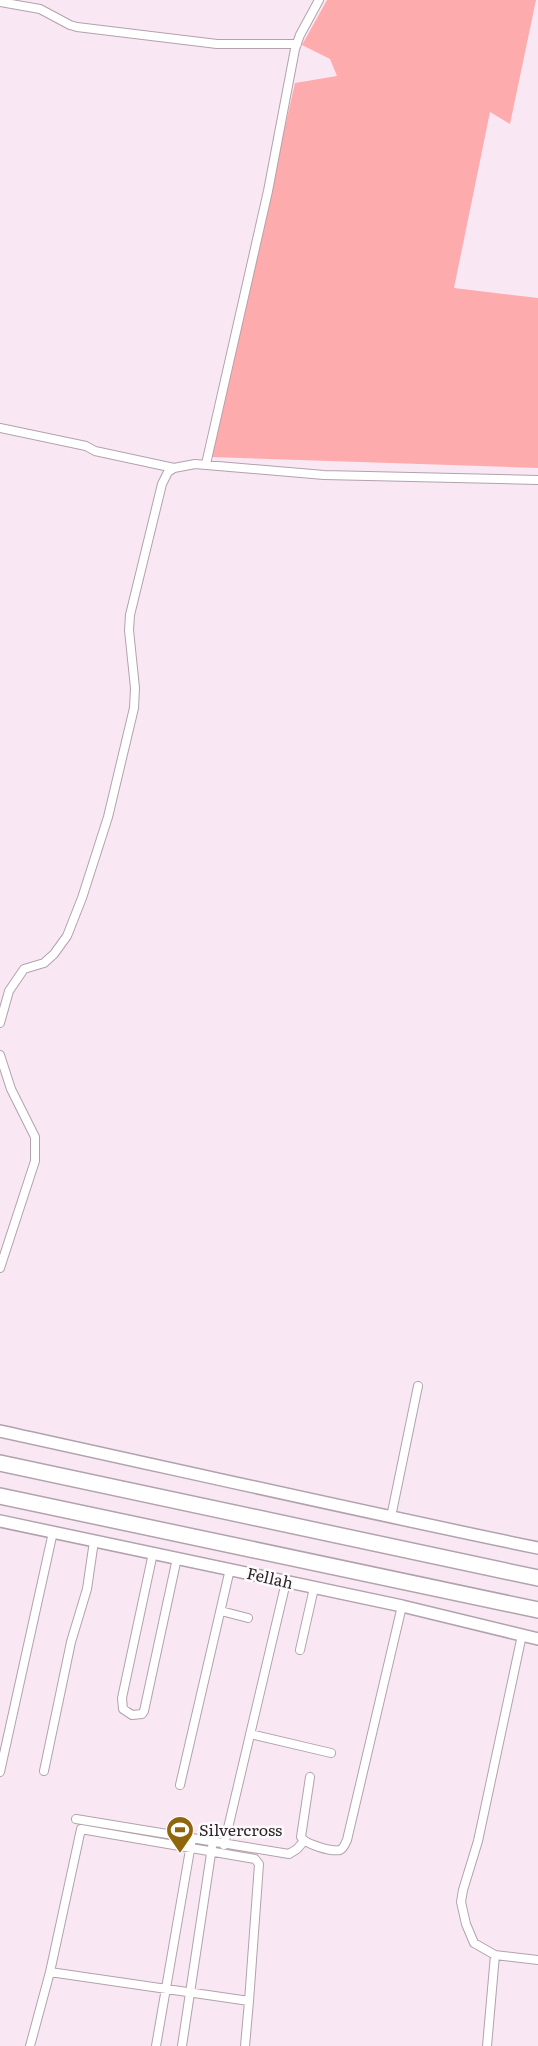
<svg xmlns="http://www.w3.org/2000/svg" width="538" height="2046" font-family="Literata,serif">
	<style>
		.green { fill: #feabae }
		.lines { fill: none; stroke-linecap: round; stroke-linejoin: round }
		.street-casing { stroke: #b2a2ad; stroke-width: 10 }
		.secondary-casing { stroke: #b2a2ad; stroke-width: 14 }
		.highway-casing { stroke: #b2a2ad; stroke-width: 18 }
		.street { stroke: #fff; stroke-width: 8 }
		.secondary { stroke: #fff; stroke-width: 11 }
		.highway { stroke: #fff; stroke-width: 15 }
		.labels { text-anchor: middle; stroke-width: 5; stroke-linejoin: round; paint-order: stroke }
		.street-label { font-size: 16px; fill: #2d272b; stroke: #fdfafc }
		.poi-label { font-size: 16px; fill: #2d272b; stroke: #fdfafc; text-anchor: start }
	</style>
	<rect width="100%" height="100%" fill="#f9e8f4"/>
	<path class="green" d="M 327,0 L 536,0 L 510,124 L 490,112 L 454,288 L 538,298 L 538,468 L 210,457 L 295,83 L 337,76 L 330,59 L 302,45 Z"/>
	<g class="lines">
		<defs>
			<path id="street" d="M 0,2 L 40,9 L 70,25 L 77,27 L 217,44 L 297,44
				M 0,428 L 86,446 L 95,451 L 174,468
				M 206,464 L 268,191 L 295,49 L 300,35 L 319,0
				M 0,1023 L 9,991 L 24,969 L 44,963 L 54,954 L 67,936 L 82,898 L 108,817 L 134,708 L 135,688 L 129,630 L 130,615 L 162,484 L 168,472 L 174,468 L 195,464 L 324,475 L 538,480
				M 0,1055 L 11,1089 L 35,1137 L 35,1161 L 0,1268
				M 391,1517 L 418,1386
				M 153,1553 L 122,1698 L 123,1709 L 132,1715 L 142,1714 L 144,1711 L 177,1558
				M 221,1611 L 248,1618
				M 522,1635 L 478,1841 L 463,1890 L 461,1902 L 466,1924 L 474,1943 L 495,1955 L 538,1960
				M 300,1650 L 314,1588
				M 250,1734 L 331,1753
				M 44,1771 L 71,1642 L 87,1589 L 94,1541
				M 0,1772 L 53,1532
				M 310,1777 L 301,1837 C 305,1844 331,1852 340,1850 C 344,1848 345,1844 347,1840 L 402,1606
				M 180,1785 L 230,1569
				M 76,1819 L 289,1854 L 297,1849 L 304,1841
				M 224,1845 L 286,1582
				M 30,2046 L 50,1972 L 81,1829 L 255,1859 L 259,1864 L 249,2001 L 50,1972
				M 156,2046 L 191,1844
				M 182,2046 L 212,1847
				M 245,2046 L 249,2001
				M 487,2046 L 495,1955"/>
			<path id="secondary" d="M 0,1431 C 179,1470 358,1511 538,1548
				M 0,1521 L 402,1606 L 538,1639"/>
			<path id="highway" d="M 0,1463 L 538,1578
				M 0,1496 L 538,1610"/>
		</defs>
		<use href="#street" class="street-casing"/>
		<use href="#secondary" class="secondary-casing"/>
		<use href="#highway" class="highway-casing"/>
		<use href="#street" class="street"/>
		<use href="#secondary" class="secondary"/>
		<use href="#highway" class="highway"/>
	</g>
	<defs>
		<symbol id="stadium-pin" viewBox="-11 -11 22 30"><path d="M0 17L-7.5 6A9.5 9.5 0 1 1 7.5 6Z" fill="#90660d" stroke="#fdfafc"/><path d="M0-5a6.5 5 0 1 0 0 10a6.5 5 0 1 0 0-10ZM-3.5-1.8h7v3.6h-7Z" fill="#fff"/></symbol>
	</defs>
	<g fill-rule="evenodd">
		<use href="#stadium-pin" x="164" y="1814" width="32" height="43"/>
	</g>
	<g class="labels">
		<g class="street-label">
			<text transform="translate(270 1578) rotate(13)" y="6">Fellah</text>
		</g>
		<g class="poi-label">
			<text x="199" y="1836">Silvercross</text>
		</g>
	</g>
</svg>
